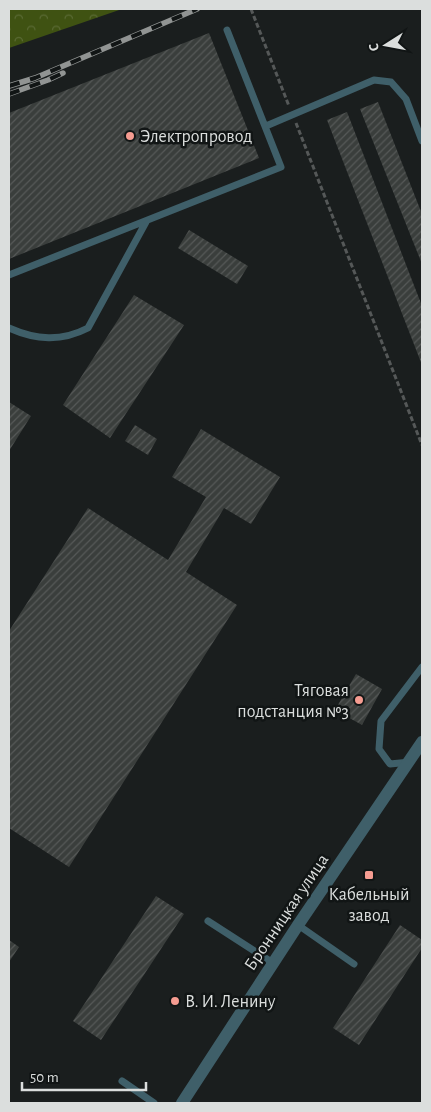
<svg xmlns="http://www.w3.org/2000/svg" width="431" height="1112" font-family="'Alegreya Sans',sans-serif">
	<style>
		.forest { fill: url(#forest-crowns) }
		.building { fill: url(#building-hatch) }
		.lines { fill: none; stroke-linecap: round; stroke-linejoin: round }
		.path { stroke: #555858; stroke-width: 3; stroke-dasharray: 5 2.5; stroke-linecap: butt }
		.service { stroke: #3f5f69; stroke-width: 7 }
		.minor { stroke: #3f5f69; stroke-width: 12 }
		.rail-casing { stroke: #919493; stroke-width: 5.5 }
		.rail { stroke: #111515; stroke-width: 4; stroke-dasharray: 11; stroke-linecap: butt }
		.poi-dot { fill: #f59c91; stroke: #111515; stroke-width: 2 }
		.labels { text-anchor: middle; stroke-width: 5; stroke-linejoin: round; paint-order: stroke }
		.poi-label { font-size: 18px; fill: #dbdedd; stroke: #111515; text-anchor: start }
		.street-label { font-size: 18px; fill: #dbdedd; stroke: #111515 }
	</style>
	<defs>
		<pattern id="forest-crowns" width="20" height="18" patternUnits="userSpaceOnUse" patternTransform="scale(1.25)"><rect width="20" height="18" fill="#3f5212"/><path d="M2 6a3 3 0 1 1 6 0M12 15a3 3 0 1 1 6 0" fill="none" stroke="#5a6a34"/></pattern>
		<pattern id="building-hatch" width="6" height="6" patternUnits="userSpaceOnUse" patternTransform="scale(1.25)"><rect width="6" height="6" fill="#3a3e3c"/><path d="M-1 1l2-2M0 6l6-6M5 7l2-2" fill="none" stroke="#565958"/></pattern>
	</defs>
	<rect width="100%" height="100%" fill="#1a1e1e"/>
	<path class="forest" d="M 9,9 L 122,9 L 9,48 Z"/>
	<path class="building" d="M 209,33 L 259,158 L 9,259 L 9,113 Z
		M 378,102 L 422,214 L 422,264 L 360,109 Z
		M 347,112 L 422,306 L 422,365 L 327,120 Z
		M 189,230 L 248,266 L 237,284 L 178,248 Z
		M 134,295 L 184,325 L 110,438 L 63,405 Z
		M 9,402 L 31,416 L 9,451 Z
		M 135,425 L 157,439 L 148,455 L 125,441 Z
		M 201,429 L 280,477 L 251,524 L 224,508 L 186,572 L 237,605 L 69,867 L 9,828 L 9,631 L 88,508 L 168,560 L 206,497 L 172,477 Z
		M 356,674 L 382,689 L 362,725 L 335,710 Z
		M 156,896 L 184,914 L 101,1040 L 73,1021 Z
		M 400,925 L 422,940 L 422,948 L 359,1045 L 333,1028 Z
		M 9,940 L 19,947 L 9,962 Z"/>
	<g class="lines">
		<path class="path" d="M 251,9 L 289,106
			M 296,123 L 422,445"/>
		<path class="service" d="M 266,126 L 374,80 L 391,82 L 406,99 L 422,141
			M 9,275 L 281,167 L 227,30
			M 9,328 C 36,340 61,342 88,328 L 146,222
			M 410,762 L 390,764 L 379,749 L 381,721 L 422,667
			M 208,921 L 273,963
			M 298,925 L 354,964
			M 122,1081 L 154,1103"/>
		<path class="minor" d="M 182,1103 L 298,925 L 422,742"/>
		<defs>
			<path id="rail" d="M 9,86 L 35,78 L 197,9
				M 9,94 L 48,80 L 63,73"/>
		</defs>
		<use href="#rail" class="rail-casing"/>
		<use href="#rail" class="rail"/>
	</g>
	<g class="poi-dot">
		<circle cx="130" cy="136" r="5"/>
		<circle cx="359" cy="700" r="5"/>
		<rect x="364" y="870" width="10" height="10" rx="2.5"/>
		<circle cx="175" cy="1001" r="5"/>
	</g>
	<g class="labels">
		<g class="poi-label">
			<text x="140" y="142">Электропровод</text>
			<text x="349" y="696" text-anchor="end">Тяговая<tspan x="349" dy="21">подстанция №3</tspan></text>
			<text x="369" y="900" text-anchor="middle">Кабельный<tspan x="369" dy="21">завод</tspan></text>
			<text x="185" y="1007">В. И. Ленину</text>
		</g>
		<g class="street-label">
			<text transform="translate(286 912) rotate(-56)" y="6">Бронницкая улица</text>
		</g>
	</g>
	<rect width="431" height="1112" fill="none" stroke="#dbdedd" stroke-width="20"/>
	<g transform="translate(386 45) rotate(259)" stroke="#111515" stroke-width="4" paint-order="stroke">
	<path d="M0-4L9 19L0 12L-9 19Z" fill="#dbdedd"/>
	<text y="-8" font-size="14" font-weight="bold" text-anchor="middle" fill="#dbdedd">С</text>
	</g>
	<path d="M22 1082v8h124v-8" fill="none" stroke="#dbdedd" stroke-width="2.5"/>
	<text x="30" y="1082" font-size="15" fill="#dbdedd" stroke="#111515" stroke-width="4" paint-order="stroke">50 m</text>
</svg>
